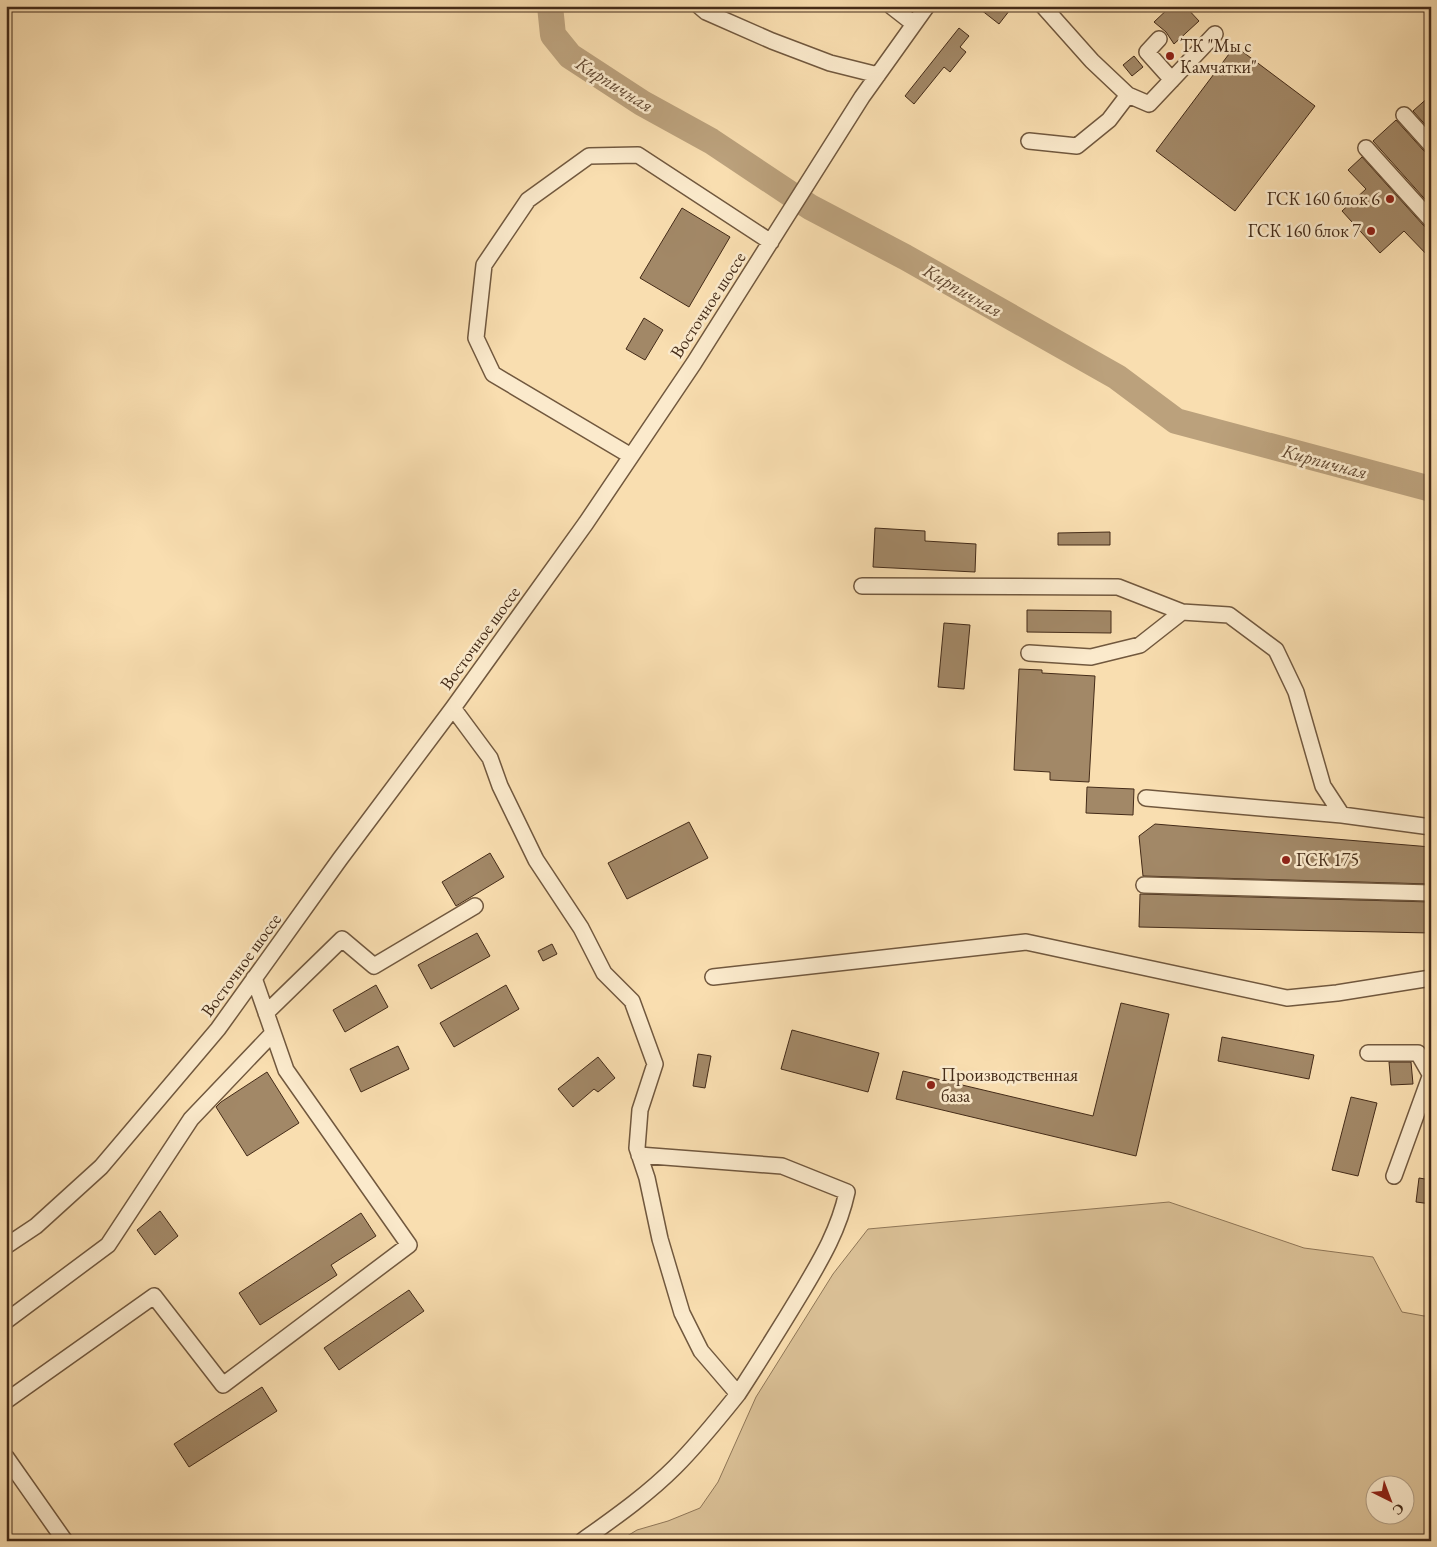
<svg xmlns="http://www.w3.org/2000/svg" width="1437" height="1547" font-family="'EB Garamond',serif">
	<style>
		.green { fill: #dac096; stroke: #8f7657; fill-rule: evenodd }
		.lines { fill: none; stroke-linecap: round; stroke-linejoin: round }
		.river { stroke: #bba17c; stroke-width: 26 }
		.building { fill: #a28867; stroke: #442b18 }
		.minor-casing { stroke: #71583e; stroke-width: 18 }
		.minor { stroke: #fbeacc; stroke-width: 15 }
		.poi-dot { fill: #8f2418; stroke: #fbeacc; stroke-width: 2 }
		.labels { text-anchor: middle; stroke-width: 5; stroke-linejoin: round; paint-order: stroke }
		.poi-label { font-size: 18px; fill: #442b18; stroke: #fbeacc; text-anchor: start }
		.street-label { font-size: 18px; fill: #442b18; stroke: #fbeacc }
		.water-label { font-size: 19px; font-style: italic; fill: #624831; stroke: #fbeacc }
	</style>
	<rect width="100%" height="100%" fill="#f9deb0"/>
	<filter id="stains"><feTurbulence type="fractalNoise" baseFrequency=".004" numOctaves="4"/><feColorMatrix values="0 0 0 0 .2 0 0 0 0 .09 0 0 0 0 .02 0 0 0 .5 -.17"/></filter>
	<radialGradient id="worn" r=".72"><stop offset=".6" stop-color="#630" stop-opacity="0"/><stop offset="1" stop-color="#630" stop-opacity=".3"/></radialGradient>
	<path class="green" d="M 1169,1202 L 1304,1248 L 1373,1257 L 1402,1312 L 1424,1316 L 1431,1315 L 1431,1541 L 619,1541 L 637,1530 L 668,1521 L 700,1508 L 718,1482 L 756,1397 L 833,1274 L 868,1229 ZM 1374,1484 L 1404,1484 L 1404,1514 L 1374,1514 Z"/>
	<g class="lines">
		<path class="river" d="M 550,6 L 553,35 L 570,56 L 642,103 L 711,141 L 810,207 L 905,257 L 1117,377 L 1176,421 L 1431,489"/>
	</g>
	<path class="building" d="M 976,6 L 1013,6 L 999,24 Z
		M 1171,6 L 1185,6 L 1199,21 L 1174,44 L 1166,32 L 1154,22 Z
		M 959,28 L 969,36 L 960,47 L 966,52 L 950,72 L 944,67 L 914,104 L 905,96 Z
		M 1235,46 L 1315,106 L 1235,211 L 1156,151 Z
		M 1134,56 L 1143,67 L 1132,76 L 1123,65 Z
		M 1431,95 L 1431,131 L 1413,111 Z
		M 1396,120 L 1424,151 L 1431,154 L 1431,206 L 1373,141 Z
		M 1362,157 L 1424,226 L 1431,229 L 1431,259 L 1404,231 L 1380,253 L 1342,211 L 1366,189 L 1348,170 Z
		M 682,208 L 730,237 L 689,307 L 640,278 Z
		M 644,318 L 663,330 L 645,360 L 626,349 Z
		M 875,528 L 925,531 L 925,541 L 976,544 L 975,572 L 873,567 Z
		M 1110,532 L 1110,545 L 1058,545 L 1058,533 Z
		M 1027,610 L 1111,611 L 1111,633 L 1027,632 Z
		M 944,623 L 970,625 L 964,689 L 938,687 Z
		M 1019,669 L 1042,670 L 1042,673 L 1095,676 L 1089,782 L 1050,780 L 1050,772 L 1014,770 Z
		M 1087,787 L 1134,789 L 1133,815 L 1086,813 Z
		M 689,822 L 708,858 L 627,899 L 608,863 Z
		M 1155,824 L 1431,847 L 1431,884 L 1143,876 L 1139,836 Z
		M 490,853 L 504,877 L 456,906 L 442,882 Z
		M 1140,894 L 1431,902 L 1431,933 L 1139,927 Z
		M 477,933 L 490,956 L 431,989 L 418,965 Z
		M 552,944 L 557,954 L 543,961 L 538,951 Z
		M 376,985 L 388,1007 L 345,1032 L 333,1010 Z
		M 506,985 L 519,1009 L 454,1047 L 440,1023 Z
		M 1121,1003 L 1169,1014 L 1136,1156 L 896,1099 L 903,1071 L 1093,1116 Z
		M 792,1030 L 879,1053 L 868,1092 L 781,1069 Z
		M 1222,1037 L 1314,1055 L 1309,1079 L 1218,1061 Z
		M 398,1046 L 409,1069 L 361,1092 L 350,1069 Z
		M 698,1054 L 711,1056 L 705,1088 L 693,1086 Z
		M 598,1057 L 615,1078 L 598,1092 L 594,1089 L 573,1107 L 558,1089 Z
		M 1389,1062 L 1411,1062 L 1413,1084 L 1391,1085 Z
		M 267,1072 L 299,1123 L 247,1156 L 216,1107 L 221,1102 Z
		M 1351,1097 L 1377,1103 L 1358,1176 L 1332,1170 Z
		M 1419,1178 L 1431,1180 L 1431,1204 L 1416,1202 Z
		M 160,1211 L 178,1236 L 155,1255 L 137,1230 Z
		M 361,1213 L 376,1236 L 331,1265 L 337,1275 L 260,1325 L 239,1293 Z
		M 409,1290 L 424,1311 L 339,1370 L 324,1348 Z
		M 262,1387 L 277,1411 L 189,1467 L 174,1444 Z"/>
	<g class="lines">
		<defs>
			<path id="minor" d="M 699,6 L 706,12 L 772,41 L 830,63 L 878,75
				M 891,6 L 914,24
				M 1043,6 L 1092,61 L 1128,95 L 1149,104 L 1215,34
				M 1159,39 L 1147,52 L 1172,80
				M 1404,115 L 1431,145
				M 1029,141 L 1077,146 L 1109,120 L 1128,95
				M 1366,148 L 1431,220
				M 631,456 L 493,374 L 476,338 L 484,265 L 528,200 L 589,156 L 638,155 L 771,242
				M 862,586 L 1118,587 L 1182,612
				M 1029,653 L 1091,657 L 1140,645 L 1182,612 L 1229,615 L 1276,650 L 1296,692 L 1323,786 L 1342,815
				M 453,708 L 490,758 L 500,786 L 536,860 L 581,928 L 604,973 L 632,1001 L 655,1064 L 640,1110 L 637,1148 L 647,1178 L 660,1239 L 682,1313 L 701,1351 L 738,1394 C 718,1419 698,1444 675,1467 C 647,1495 614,1518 582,1541
				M 1146,798 L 1342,815 L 1431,827
				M 1144,885 L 1431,893
				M 713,977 L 1026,942 L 1287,998 L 1337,993 L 1431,978
				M 266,1013 L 342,939 L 374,966 L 475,906
				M 1368,1053 L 1418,1053 L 1430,1074
				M 639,1155 L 782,1166 L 847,1192 C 839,1229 822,1258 803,1290 C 782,1325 760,1360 738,1394
				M 1394,1176 L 1431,1074
				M 6,1246 L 36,1226 L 101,1167 L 218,1029 L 340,859 L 453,708 L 586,523 L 694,363 L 862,97 L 927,6
				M 6,1321 L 108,1245 L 191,1119 L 273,1033
				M 6,1401 L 154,1296 L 223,1385 L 409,1245 L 286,1070 L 254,978
				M 6,1457 L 65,1541"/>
		</defs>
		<use href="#minor" class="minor-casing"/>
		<use href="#minor" class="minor"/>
	</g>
	<g class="poi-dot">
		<circle cx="1170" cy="56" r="5"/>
		<circle cx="1390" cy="199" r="5"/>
		<circle cx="1371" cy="231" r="5"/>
		<circle cx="1286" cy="860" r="5"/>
		<circle cx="931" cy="1085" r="5"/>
	</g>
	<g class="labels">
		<g class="poi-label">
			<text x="1180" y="52">ТК "Мы с<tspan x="1180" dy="21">Камчатки"</tspan></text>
			<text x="1380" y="205" text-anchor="end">ГСК 160 блок 6</text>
			<text x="1361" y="237" text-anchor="end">ГСК 160 блок 7</text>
			<text x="1296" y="866">ГСК 175</text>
			<text x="941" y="1081">Производственная<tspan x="941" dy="21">база</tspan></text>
		</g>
		<g class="street-label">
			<text transform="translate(708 305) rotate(-57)" y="6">Восточное шоссе</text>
			<text transform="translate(480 638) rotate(-54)" y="6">Восточное шоссе</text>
			<text transform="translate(241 965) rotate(-54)" y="6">Восточное шоссе</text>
		</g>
		<g class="water-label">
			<text transform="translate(615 84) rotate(32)" y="7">Кирпичная</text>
			<text transform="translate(963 290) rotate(30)" y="7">Кирпичная</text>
			<text transform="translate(1325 461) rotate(15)" y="7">Кирпичная</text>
		</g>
	</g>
	<rect width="1437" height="1547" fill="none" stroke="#f9deb0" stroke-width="25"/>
	<rect x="8" y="8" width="1422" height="1532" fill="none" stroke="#442b18" stroke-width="2.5"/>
	<rect x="12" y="12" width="1412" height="1522" fill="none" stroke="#442b18"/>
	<g transform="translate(1390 1500) rotate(138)"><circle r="24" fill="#fbeacc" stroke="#b29e84"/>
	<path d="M0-4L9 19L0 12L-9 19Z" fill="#8f2418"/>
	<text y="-8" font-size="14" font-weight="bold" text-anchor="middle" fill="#442b18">С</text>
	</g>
	<rect width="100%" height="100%" filter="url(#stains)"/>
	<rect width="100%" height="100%" fill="url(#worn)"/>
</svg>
